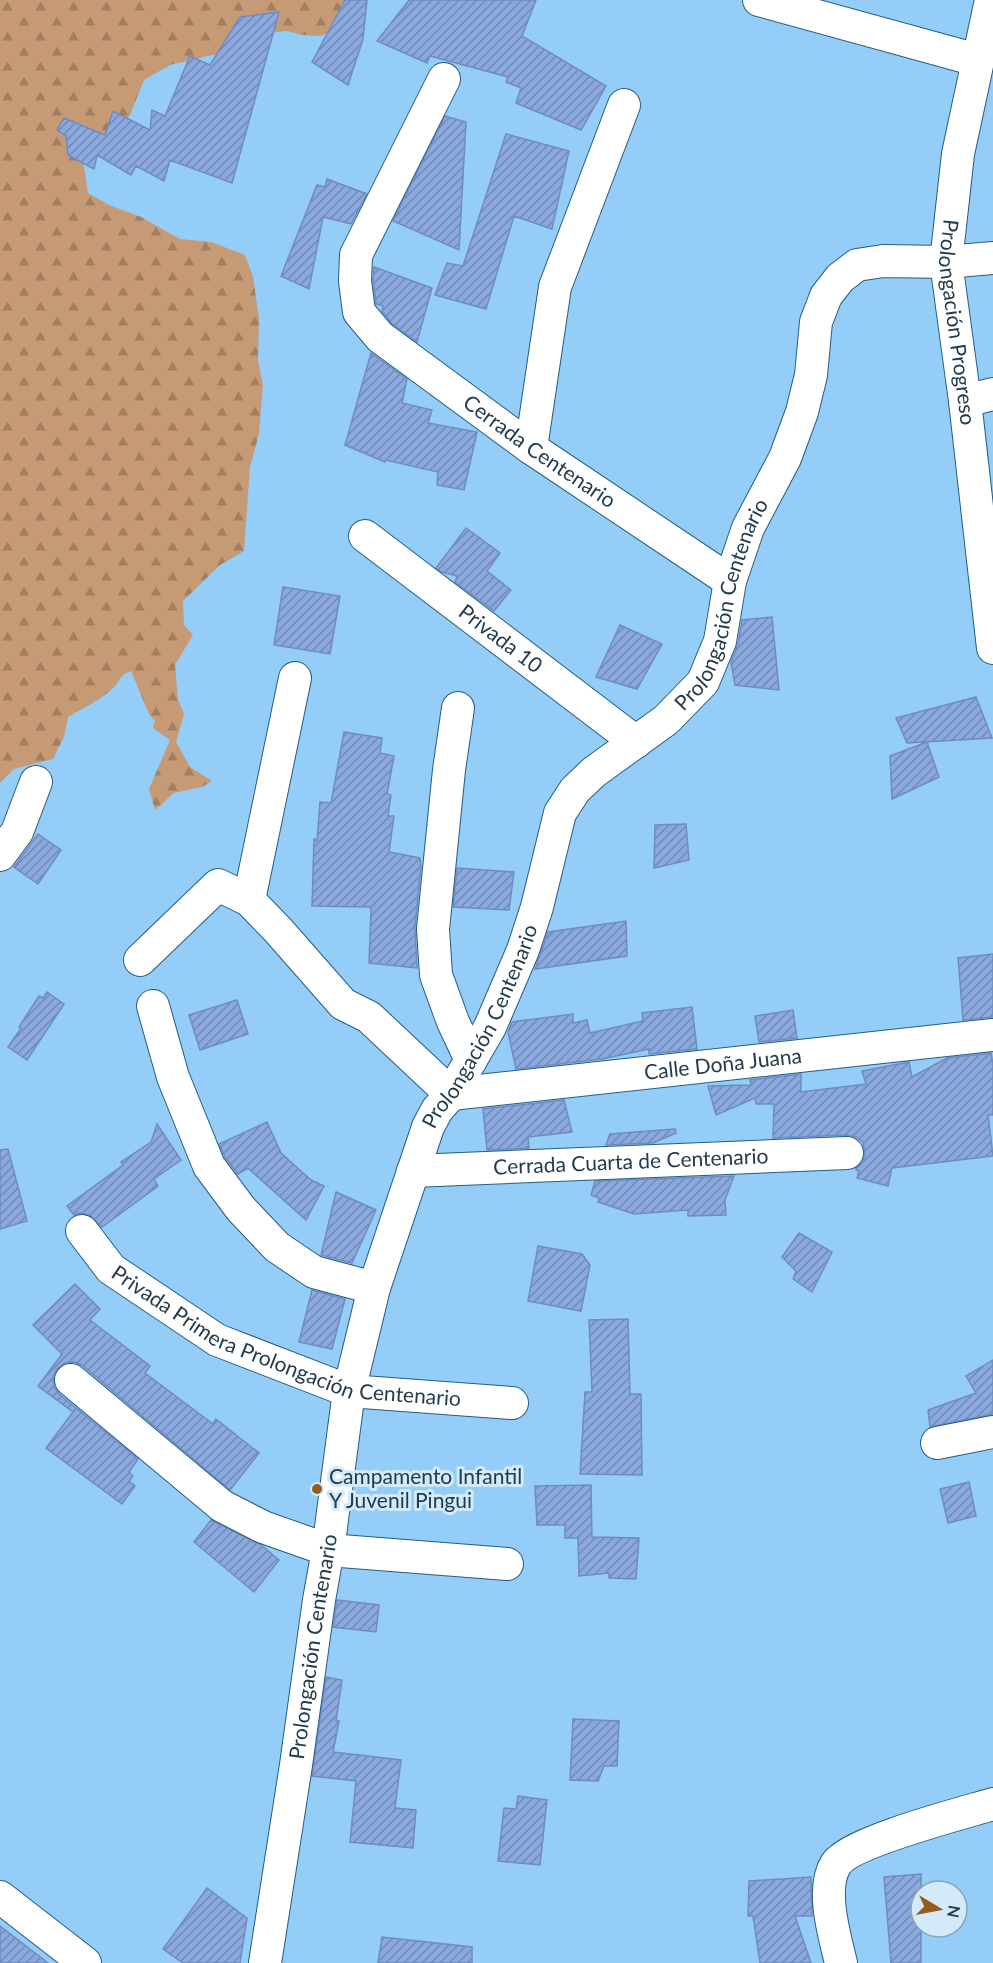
<svg xmlns="http://www.w3.org/2000/svg" width="993" height="1963" font-family="Lato,sans-serif">
	<style>
		.forest { fill: url(#forest-firs) }
		.building { fill: url(#building-hatch); stroke: #6f8cc0; stroke-width: 1.5 }
		.lines { fill: none; stroke-linecap: round; stroke-linejoin: round }
		.minor-casing { stroke: #245d82; stroke-width: 34 }
		.minor { stroke: #fff; stroke-width: 32 }
		.poi-dot { fill: #975b1c; stroke: #d3eafb; stroke-width: 2 }
		.labels { text-anchor: middle; stroke-width: 6; stroke-linejoin: round; paint-order: stroke }
		.street-label { font-size: 21px; fill: #233b4c; stroke: #d3eafb }
		.poi-label { font-size: 21px; fill: #233b4c; stroke: #d3eafb; text-anchor: start }
	</style>
	<defs>
		<pattern id="forest-firs" width="22" height="20" patternUnits="userSpaceOnUse" patternTransform="scale(1.5)"><rect width="22" height="20" fill="#c69a75"/><path d="M5 1l3.5 6h-7zM16 11l3.5 6h-7z" fill="#a07f62"/></pattern>
		<pattern id="building-hatch" width="6" height="6" patternUnits="userSpaceOnUse" patternTransform="scale(1.5)"><rect width="6" height="6" fill="#8ba9de"/><path d="M-1 1l2-2M0 6l6-6M5 7l2-2" fill="none" stroke="#718bb6"/></pattern>
	</defs>
	<rect width="100%" height="100%" fill="#94cdf8"/>
	<path class="forest" d="M 0,0 L 356,0 L 348,26 L 320,36 L 302,35 L 287,31 L 258,34 L 217,54 L 170,65 L 144,80 L 130,115 L 83,161 L 88,193 L 109,205 L 141,217 L 180,239 L 211,242 L 245,255 L 253,277 L 259,319 L 258,360 L 263,385 L 259,434 L 250,467 L 244,551 L 220,565 L 183,601 L 184,625 L 193,635 L 175,665 L 178,699 L 184,714 L 176,742 L 190,767 L 212,781 L 202,787 L 174,793 L 155,810 L 149,789 L 170,740 L 153,728 L 155,721 L 149,714 L 131,671 C 118,676 122,679 114,687 C 101,700 83,708 68,717 L 64,737 L 53,759 L 14,769 L 0,783 Z"/>
	<path class="building" d="M 345,0 L 367,0 L 363,39 L 348,85 L 312,62 Z
		M 409,0 L 536,0 L 522,36 L 606,86 L 581,130 L 516,103 L 521,88 L 506,82 L 508,77 L 430,56 L 427,63 L 377,41 Z
		M 279,12 L 232,183 L 170,160 L 164,181 L 136,166 L 131,175 L 97,155 L 94,169 L 68,155 L 66,136 L 57,130 L 64,118 L 105,135 L 113,111 L 150,130 L 152,110 L 165,116 L 190,56 L 210,65 L 240,17 Z
		M 445,116 L 466,122 L 459,250 L 393,221 Z
		M 506,134 L 569,151 L 552,229 L 514,216 L 486,309 L 435,295 L 447,263 L 463,266 Z
		M 327,179 L 367,194 L 351,224 L 323,217 L 309,289 L 281,276 L 317,185 L 325,187 Z
		M 374,267 L 432,288 L 417,342 L 392,324 L 382,311 L 383,306 L 376,304 L 373,280 Z
		M 371,353 L 407,379 L 402,403 L 432,410 L 428,423 L 477,432 L 464,490 L 437,485 L 438,472 L 386,460 L 385,462 L 345,445 Z
		M 466,528 L 500,553 L 487,571 L 511,590 L 494,611 L 455,582 L 457,576 L 442,572 L 436,568 Z
		M 283,587 L 340,596 L 330,654 L 274,645 Z
		M 772,617 L 779,690 L 735,685 L 731,662 L 738,644 L 742,620 Z
		M 620,625 L 662,644 L 637,689 L 596,677 Z
		M 976,697 L 992,738 L 907,743 L 896,718 Z
		M 344,732 L 382,738 L 380,753 L 394,756 L 387,794 L 391,795 L 388,816 L 394,816 L 389,852 L 420,858 L 421,866 L 415,927 L 417,968 L 369,963 L 371,909 L 369,907 L 312,906 L 314,839 L 317,840 L 320,802 L 331,803 Z
		M 927,742 L 939,777 L 892,799 L 890,756 Z
		M 686,824 L 689,860 L 654,868 L 655,825 Z
		M 38,834 L 61,850 L 38,884 L 14,867 Z
		M 457,868 L 514,872 L 509,910 L 453,907 Z
		M 626,921 L 627,956 L 535,969 L 548,932 Z
		M 993,954 L 993,1017 L 963,1020 L 958,958 Z
		M 47,992 L 64,1004 L 27,1060 L 8,1047 L 21,1028 L 19,1027 L 39,996 L 43,998 Z
		M 237,1000 L 248,1034 L 200,1050 L 189,1015 Z
		M 692,1007 L 697,1049 L 649,1054 L 649,1049 L 602,1059 L 516,1069 L 508,1032 L 512,1022 L 573,1014 L 573,1023 L 587,1020 L 590,1033 L 643,1021 L 642,1013 Z
		M 793,1010 L 797,1038 L 759,1042 L 755,1016 Z
		M 991,1053 L 993,1064 L 993,1115 L 988,1115 L 993,1156 L 892,1168 L 888,1186 L 857,1178 L 859,1171 L 856,1170 L 856,1168 L 863,1162 L 865,1153 L 863,1142 L 856,1137 L 846,1135 L 773,1138 L 774,1104 L 756,1104 L 755,1098 L 716,1115 L 708,1086 L 751,1085 L 750,1080 L 801,1074 L 801,1092 L 866,1084 L 862,1071 L 909,1062 L 912,1077 L 947,1058 Z
		M 564,1100 L 572,1132 L 528,1137 L 529,1148 L 487,1150 L 483,1109 Z
		M 267,1122 L 281,1153 L 311,1180 L 324,1186 L 306,1220 L 248,1168 L 238,1174 L 225,1157 L 219,1144 Z
		M 157,1124 L 181,1160 L 154,1179 L 158,1186 L 102,1227 L 89,1215 L 80,1213 L 74,1215 L 67,1206 L 123,1165 L 121,1162 L 151,1142 Z
		M 675,1129 L 676,1133 L 653,1143 L 606,1145 L 610,1134 Z
		M 8,1149 L 27,1221 L 0,1229 L 0,1150 Z
		M 734,1176 L 725,1200 L 726,1215 L 688,1216 L 688,1210 L 634,1214 L 598,1202 L 599,1198 L 591,1195 L 595,1181 Z
		M 336,1192 L 376,1210 L 352,1263 L 321,1255 Z
		M 799,1233 L 832,1252 L 812,1292 L 793,1279 L 796,1271 L 782,1257 Z
		M 538,1246 L 582,1254 L 590,1265 L 581,1311 L 528,1301 Z
		M 75,1284 L 100,1309 L 90,1320 L 150,1366 L 145,1373 L 213,1424 L 216,1419 L 259,1453 L 230,1490 L 83,1366 L 75,1362 L 65,1363 L 57,1369 L 53,1378 L 54,1387 L 59,1394 L 138,1459 L 129,1472 L 133,1476 L 129,1481 L 135,1486 L 122,1504 L 46,1448 L 73,1412 L 38,1386 L 62,1354 L 33,1325 Z
		M 312,1290 L 345,1299 L 332,1349 L 299,1342 Z
		M 628,1319 L 630,1394 L 641,1394 L 642,1475 L 580,1474 L 585,1392 L 592,1392 L 589,1320 Z
		M 993,1360 L 993,1414 L 930,1427 L 928,1410 L 976,1393 L 966,1376 Z
		M 969,1482 L 976,1516 L 948,1523 L 940,1489 Z
		M 591,1485 L 592,1537 L 639,1538 L 636,1579 L 609,1578 L 609,1573 L 579,1576 L 578,1538 L 565,1538 L 565,1525 L 537,1525 L 535,1486 Z
		M 211,1520 L 261,1545 L 279,1560 L 254,1592 L 194,1542 Z
		M 337,1600 L 379,1605 L 376,1632 L 333,1627 Z
		M 326,1677 L 342,1680 L 336,1721 L 339,1721 L 333,1752 L 401,1760 L 395,1808 L 416,1810 L 413,1848 L 350,1842 L 356,1781 L 312,1776 Z
		M 573,1719 L 619,1721 L 617,1766 L 604,1766 L 598,1781 L 570,1780 Z
		M 518,1796 L 547,1800 L 540,1865 L 498,1861 L 504,1808 L 516,1809 Z
		M 921,1874 L 921,1963 L 891,1963 L 884,1877 Z
		M 811,1877 L 812,1916 L 795,1916 L 811,1963 L 760,1963 L 753,1916 L 748,1916 L 749,1881 Z
		M 207,1888 L 247,1918 L 240,1963 L 183,1963 L 163,1949 Z
		M 0,1926 L 48,1963 L 0,1963 Z
		M 382,1937 L 472,1947 L 472,1963 L 378,1963 Z"/>
	<g class="lines">
		<defs>
			<g id="minor">
				<path d="M 759,0 L 977,60"/>
				<path id="s1" d="M 991,0 L 958,154 L 946,262 L 965,401 L 993,648"/>
				<path id="s2" d="M 444,79 L 356,255 L 355,281 L 359,312 L 380,337 L 531,448 L 730,581"/>
				<path d="M 965,401 L 993,394"/>
				<path d="M 531,448 L 555,287 L 624,105"/>
				<path id="s3" d="M 365,536 L 636,742"/>
				<path id="s4" d="M 295,678 L 249,900 L 278,930 L 343,1004 L 369,1017 L 451,1094 L 993,1035"/>
				<path d="M 458,708 L 449,770 L 433,929 L 436,975 L 453,1022 L 471,1060"/>
				<path d="M 0,855 L 17,832 L 36,782"/>
				<path d="M 140,960 L 218,885 L 249,900"/>
				<path d="M 153,1006 L 173,1077 L 209,1166 L 241,1209 L 277,1247 L 314,1272 L 374,1288"/>
				<path id="s5" d="M 413,1171 L 847,1153"/>
				<path id="s6" d="M 82,1231 L 111,1269 L 217,1340 L 349,1391 L 512,1403"/>
				<path d="M 71,1380 L 222,1506 L 263,1527 L 328,1550 L 507,1564"/>
				<path d="M 937,1443 L 993,1432"/>
				<path d="M 0,1897 L 85,1963"/>
				<path id="s7" d="M 265,1963 L 296,1765 L 319,1600 L 328,1550 L 349,1391 L 374,1288 L 428,1127 L 437,1110 L 451,1094 L 490,1027 L 523,950 L 537,907 L 560,813 L 575,790 L 594,772 L 666,720 L 703,682 L 720,641 L 730,581 L 748,528 L 785,458 L 802,412 L 811,375 L 816,322 L 826,296 L 840,278 L 857,265 L 883,261 L 946,262 L 993,258"/>
				<path d="M 841,1963 C 835,1937 820,1889 836,1864 C 850,1842 963,1813 993,1804"/>
			</g>
		</defs>
		<use href="#minor" class="minor-casing"/>
		<use href="#minor" class="minor"/>
	</g>
	<circle class="poi-dot" cx="317" cy="1489" r="6"/>
	<g class="labels">
		<g class="street-label">
			<text dy="7" stroke="none"><textPath href="#s1" startOffset="327">Prolongación Progreso</textPath></text>
			<text dy="7" stroke="none"><textPath href="#s2" startOffset="483">Cerrada Centenario</textPath></text>
			<text dy="7" stroke="none"><textPath href="#s7" startOffset="1472">Prolongación Centenario</textPath></text>
			<text dy="7" stroke="none"><textPath href="#s3" startOffset="170">Privada 10</textPath></text>
			<text dy="7" stroke="none"><textPath href="#s7" startOffset="968">Prolongación Centenario</textPath></text>
			<text dy="7" stroke="none"><textPath href="#s4" startOffset="782">Calle Doña Juana</textPath></text>
			<text dy="7" stroke="none"><textPath href="#s5" startOffset="218">Cerrada Cuarta de Centenario</textPath></text>
			<text dy="7" stroke="none"><textPath href="#s6" startOffset="240">Privada Primera Prolongación Centenario</textPath></text>
			<text dy="7" stroke="none"><textPath href="#s7" startOffset="320">Prolongación Centenario</textPath></text>
		</g>
		<g class="poi-label">
			<text x="329" y="1484">Campamento Infantil<tspan x="329" dy="24">Y Juvenil Pingui</tspan></text>
		</g>
	</g>
	<g transform="translate(939 1909) rotate(100)"><circle r="28" fill="#d3eafb" stroke="#8da4b5" stroke-width="1.5"/>
	<path d="M0-4.5L10 22L0 15L-10 22Z" fill="#975b1c"/>
	<text y="-9" font-size="16" font-weight="bold" text-anchor="middle" fill="#233b4c">N</text>
	</g>
</svg>
